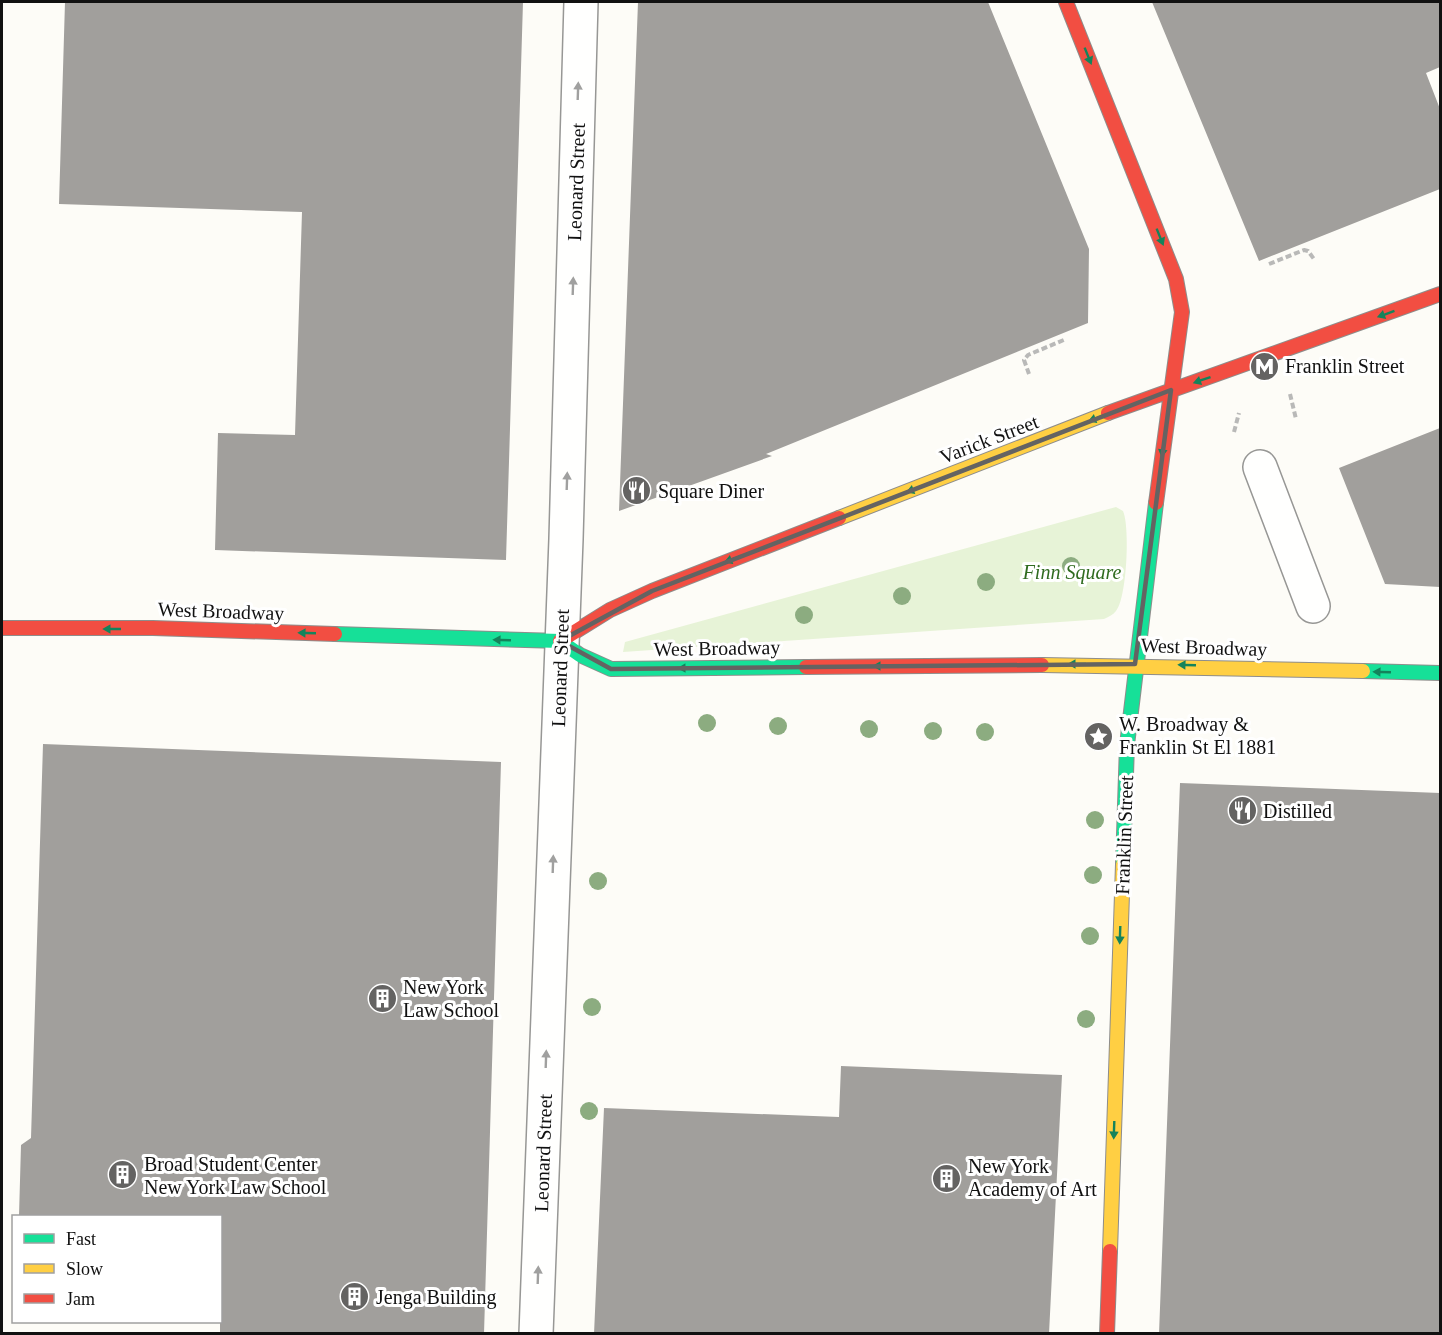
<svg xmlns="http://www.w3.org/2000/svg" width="1442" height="1335" font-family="'Times New Roman',serif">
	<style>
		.green { fill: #e7f3d7 }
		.building { fill: #a19f9c }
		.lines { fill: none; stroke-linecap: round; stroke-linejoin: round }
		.street-casing { stroke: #979795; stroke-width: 36 }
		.fast-casing { stroke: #8e8d8b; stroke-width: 16 }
		.slow-casing { stroke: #8e8d8b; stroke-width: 16 }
		.jam-casing { stroke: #8e8d8b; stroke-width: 16 }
		.path { stroke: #b9b9b8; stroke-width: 4; stroke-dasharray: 6 3; stroke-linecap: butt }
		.street { stroke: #fffffe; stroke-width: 33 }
		.fast { stroke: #16e098; stroke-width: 14 }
		.slow { stroke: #ffcf43; stroke-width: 14 }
		.jam { stroke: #f24e42; stroke-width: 14 }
		.tree { fill: #8cac80 }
		.oneway { fill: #14835b }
		.oneway2 { fill: #a0a09f }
		.marked { fill: none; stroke: #646362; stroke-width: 4.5; stroke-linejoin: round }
		.labels { text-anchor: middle; stroke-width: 6; stroke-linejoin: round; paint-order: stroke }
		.street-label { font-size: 20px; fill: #111; stroke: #fff }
		.poi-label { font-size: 20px; fill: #111; stroke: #fff; text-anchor: start }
		.park-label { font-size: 20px; font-style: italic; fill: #2f6b1f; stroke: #fff }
	</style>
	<rect width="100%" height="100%" fill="#fdfcf7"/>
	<path class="green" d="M 1116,507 L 1123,511 C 1130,526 1127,598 1116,611 C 1113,615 1108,617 1104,619 L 623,652 L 625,642 Z"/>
	<path class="building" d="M 65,2 L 523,2 L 506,560 L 215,550 L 218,433 L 295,435 L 302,212 L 59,204 Z
		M 638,2 L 988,2 L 1089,249 L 1088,323 L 766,454 L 772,456 L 619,511 Z
		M 1152,2 L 1440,2 L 1440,67 L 1426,73 L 1440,109 L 1440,189 L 1259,261 Z
		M 1440,428 L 1440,587 L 1385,584 L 1339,468 Z
		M 43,744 L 501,762 L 484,1334 L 220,1334 L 220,1216 L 19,1216 L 21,1145 L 31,1138 Z
		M 1180,783 L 1440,793 L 1440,1334 L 1159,1334 Z
		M 841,1066 L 1062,1075 L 1049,1334 L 594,1334 L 604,1108 L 839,1117 Z"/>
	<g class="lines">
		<defs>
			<path id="street" d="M 1260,467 L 1313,606
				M 536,1334 L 566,539 L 581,2"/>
			<path id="fast" d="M 335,634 L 560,641 L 580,655 L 611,669 L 806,667
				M 1363,671 L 1440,673
				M 1123,864 L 1127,745 L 1156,503"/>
			<path id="slow" d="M 839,518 L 1108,413
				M 1042,665 L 1363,671
				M 1110,1251 L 1123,864"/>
			<path id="jam" d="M 1066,2 L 1176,279 L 1182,312 L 1156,503
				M 1108,413 L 1440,294
				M 2,628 L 153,628 L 335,634
				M 560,641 L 610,610 L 652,591 L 839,518
				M 806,667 L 1042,665
				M 1107,1334 L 1110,1251"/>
		</defs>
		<use href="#street" class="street-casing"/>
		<use href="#fast" class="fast-casing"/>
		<use href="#slow" class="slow-casing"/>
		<use href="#jam" class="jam-casing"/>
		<path class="path" d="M 1269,264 L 1304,250 L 1308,251 L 1314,259
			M 1029,374 L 1024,360 L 1028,355 L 1066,339
			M 1290,394 L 1296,419
			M 1234,432 L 1239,413"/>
		<use href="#street" class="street"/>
		<use href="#fast" class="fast"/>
		<use href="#slow" class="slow"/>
		<use href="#jam" class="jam"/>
	</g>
	<g class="tree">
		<circle cx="1071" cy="566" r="9"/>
		<circle cx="986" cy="582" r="9"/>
		<circle cx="902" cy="596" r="9"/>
		<circle cx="804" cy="615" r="9"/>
		<circle cx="707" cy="723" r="9"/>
		<circle cx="778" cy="726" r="9"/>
		<circle cx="869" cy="729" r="9"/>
		<circle cx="933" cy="731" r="9"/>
		<circle cx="985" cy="732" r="9"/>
		<circle cx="1095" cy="820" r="9"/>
		<circle cx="1093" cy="875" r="9"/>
		<circle cx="598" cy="881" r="9"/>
		<circle cx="1090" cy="936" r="9"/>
		<circle cx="592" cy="1007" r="9"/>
		<circle cx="1086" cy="1019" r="9"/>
		<circle cx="589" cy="1111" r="9"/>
	</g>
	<defs><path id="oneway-solid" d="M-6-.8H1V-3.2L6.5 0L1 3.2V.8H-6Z" transform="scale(1.5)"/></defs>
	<g class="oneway">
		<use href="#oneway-solid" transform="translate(1088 56) rotate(68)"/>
		<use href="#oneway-solid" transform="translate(1160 237) rotate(68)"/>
		<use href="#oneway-solid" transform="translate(1386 314) rotate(160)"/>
		<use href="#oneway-solid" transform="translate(1202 380) rotate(161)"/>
		<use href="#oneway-solid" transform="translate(1097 418) rotate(159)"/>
		<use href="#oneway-solid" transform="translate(1163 448) rotate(98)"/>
		<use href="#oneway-solid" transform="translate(915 489) rotate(159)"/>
		<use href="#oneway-solid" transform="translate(733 559) rotate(159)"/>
		<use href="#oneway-solid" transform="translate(112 629) rotate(180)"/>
		<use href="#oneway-solid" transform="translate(307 633) rotate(-178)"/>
		<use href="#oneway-solid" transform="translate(502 640) rotate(-178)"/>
		<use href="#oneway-solid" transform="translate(1077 664) rotate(180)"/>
		<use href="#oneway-solid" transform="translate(1187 665) rotate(-178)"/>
		<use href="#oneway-solid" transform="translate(882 666) rotate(180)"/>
		<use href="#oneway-solid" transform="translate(687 668) rotate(179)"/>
		<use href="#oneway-solid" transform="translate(1382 672) rotate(-178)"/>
		<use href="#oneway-solid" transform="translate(1120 935) rotate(92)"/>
		<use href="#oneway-solid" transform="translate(1114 1130) rotate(92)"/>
	</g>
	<g class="oneway2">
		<use href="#oneway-solid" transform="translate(578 91) rotate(-88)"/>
		<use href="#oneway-solid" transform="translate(573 286) rotate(-88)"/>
		<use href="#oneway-solid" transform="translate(567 481) rotate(-88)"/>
		<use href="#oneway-solid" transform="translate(553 864) rotate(-88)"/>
		<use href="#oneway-solid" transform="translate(546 1059) rotate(-88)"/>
		<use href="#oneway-solid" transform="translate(538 1275) rotate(-88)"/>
	</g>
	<path class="marked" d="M 1171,390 L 1135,664 L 611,669 L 560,641 L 652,591 Z"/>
	<defs>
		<symbol id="metro-disc" viewBox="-11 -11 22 22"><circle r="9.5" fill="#646362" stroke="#fff"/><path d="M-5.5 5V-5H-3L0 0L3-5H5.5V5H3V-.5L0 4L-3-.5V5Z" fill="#fff"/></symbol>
		<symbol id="restaurant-disc" viewBox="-11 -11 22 22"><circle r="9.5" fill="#646362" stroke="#fff"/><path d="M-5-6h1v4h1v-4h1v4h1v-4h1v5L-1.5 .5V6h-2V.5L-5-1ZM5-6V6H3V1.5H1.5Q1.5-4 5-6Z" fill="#fff"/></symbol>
		<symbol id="sight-disc" viewBox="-11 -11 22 22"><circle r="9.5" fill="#646362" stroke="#fff"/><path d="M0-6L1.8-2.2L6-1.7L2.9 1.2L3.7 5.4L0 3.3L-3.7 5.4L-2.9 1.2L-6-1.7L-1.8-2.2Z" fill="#fff"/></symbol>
		<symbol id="building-disc" viewBox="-11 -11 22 22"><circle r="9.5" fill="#646362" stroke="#fff"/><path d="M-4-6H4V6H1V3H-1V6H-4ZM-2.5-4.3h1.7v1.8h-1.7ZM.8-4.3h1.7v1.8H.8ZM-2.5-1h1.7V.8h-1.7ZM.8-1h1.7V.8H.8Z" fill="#fff"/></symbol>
	</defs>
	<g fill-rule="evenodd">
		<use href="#metro-disc" x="1248" y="350" width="33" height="33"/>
		<use href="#restaurant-disc" x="620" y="474" width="33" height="33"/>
		<use href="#sight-disc" x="1082" y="720" width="33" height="33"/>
		<use href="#restaurant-disc" x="1226" y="794" width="33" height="33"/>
		<use href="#building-disc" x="366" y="982" width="33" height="33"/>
		<use href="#building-disc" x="106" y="1158" width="33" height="33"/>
		<use href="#building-disc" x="930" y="1162" width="33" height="33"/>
		<use href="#building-disc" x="338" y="1280" width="33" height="33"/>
	</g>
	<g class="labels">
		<g class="street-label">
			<text transform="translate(576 182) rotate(-88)" y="7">Leonard Street</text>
			<text transform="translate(989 439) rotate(-21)" y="7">Varick Street</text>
			<text transform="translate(221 611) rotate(2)" y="7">West Broadway</text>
			<text transform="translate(1204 647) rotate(2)" y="7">West Broadway</text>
			<text transform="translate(717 648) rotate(-1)" y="7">West Broadway</text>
			<text transform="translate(560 668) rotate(-88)" y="7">Leonard Street</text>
			<text transform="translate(1124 835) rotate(-88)" y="7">Franklin Street</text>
			<text transform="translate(543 1153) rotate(-88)" y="7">Leonard Street</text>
		</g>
		<g class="poi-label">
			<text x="1285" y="373">Franklin Street</text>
			<text x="658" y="498">Square Diner</text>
			<text x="1119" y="731">W. Broadway &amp;<tspan x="1119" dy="23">Franklin St El 1881</tspan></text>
			<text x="1263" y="818">Distilled</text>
			<text x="403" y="994">New York<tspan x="403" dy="23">Law School</tspan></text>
			<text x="144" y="1171">Broad Student Center<tspan x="144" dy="23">New York Law School</tspan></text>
			<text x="968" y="1173">New York<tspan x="968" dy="23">Academy of Art</tspan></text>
			<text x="376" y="1304">Jenga Building</text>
		</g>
		<g class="park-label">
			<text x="1072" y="579">Finn Square</text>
		</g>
	</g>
	<rect width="1442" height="1335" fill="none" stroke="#111111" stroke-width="6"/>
	<rect x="12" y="1215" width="210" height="108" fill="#ffffff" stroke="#a0a0a0" stroke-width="1.5"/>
	<rect x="24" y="1234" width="30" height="9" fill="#16e098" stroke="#a0a0a0" stroke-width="1.5"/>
	<text x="66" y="1245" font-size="18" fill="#111111">Fast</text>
	<rect x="24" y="1264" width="30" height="9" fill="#ffcf43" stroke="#a0a0a0" stroke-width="1.5"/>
	<text x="66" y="1275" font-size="18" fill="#111111">Slow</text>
	<rect x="24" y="1294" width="30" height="9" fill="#f24e42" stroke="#a0a0a0" stroke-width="1.5"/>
	<text x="66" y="1305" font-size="18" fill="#111111">Jam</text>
</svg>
